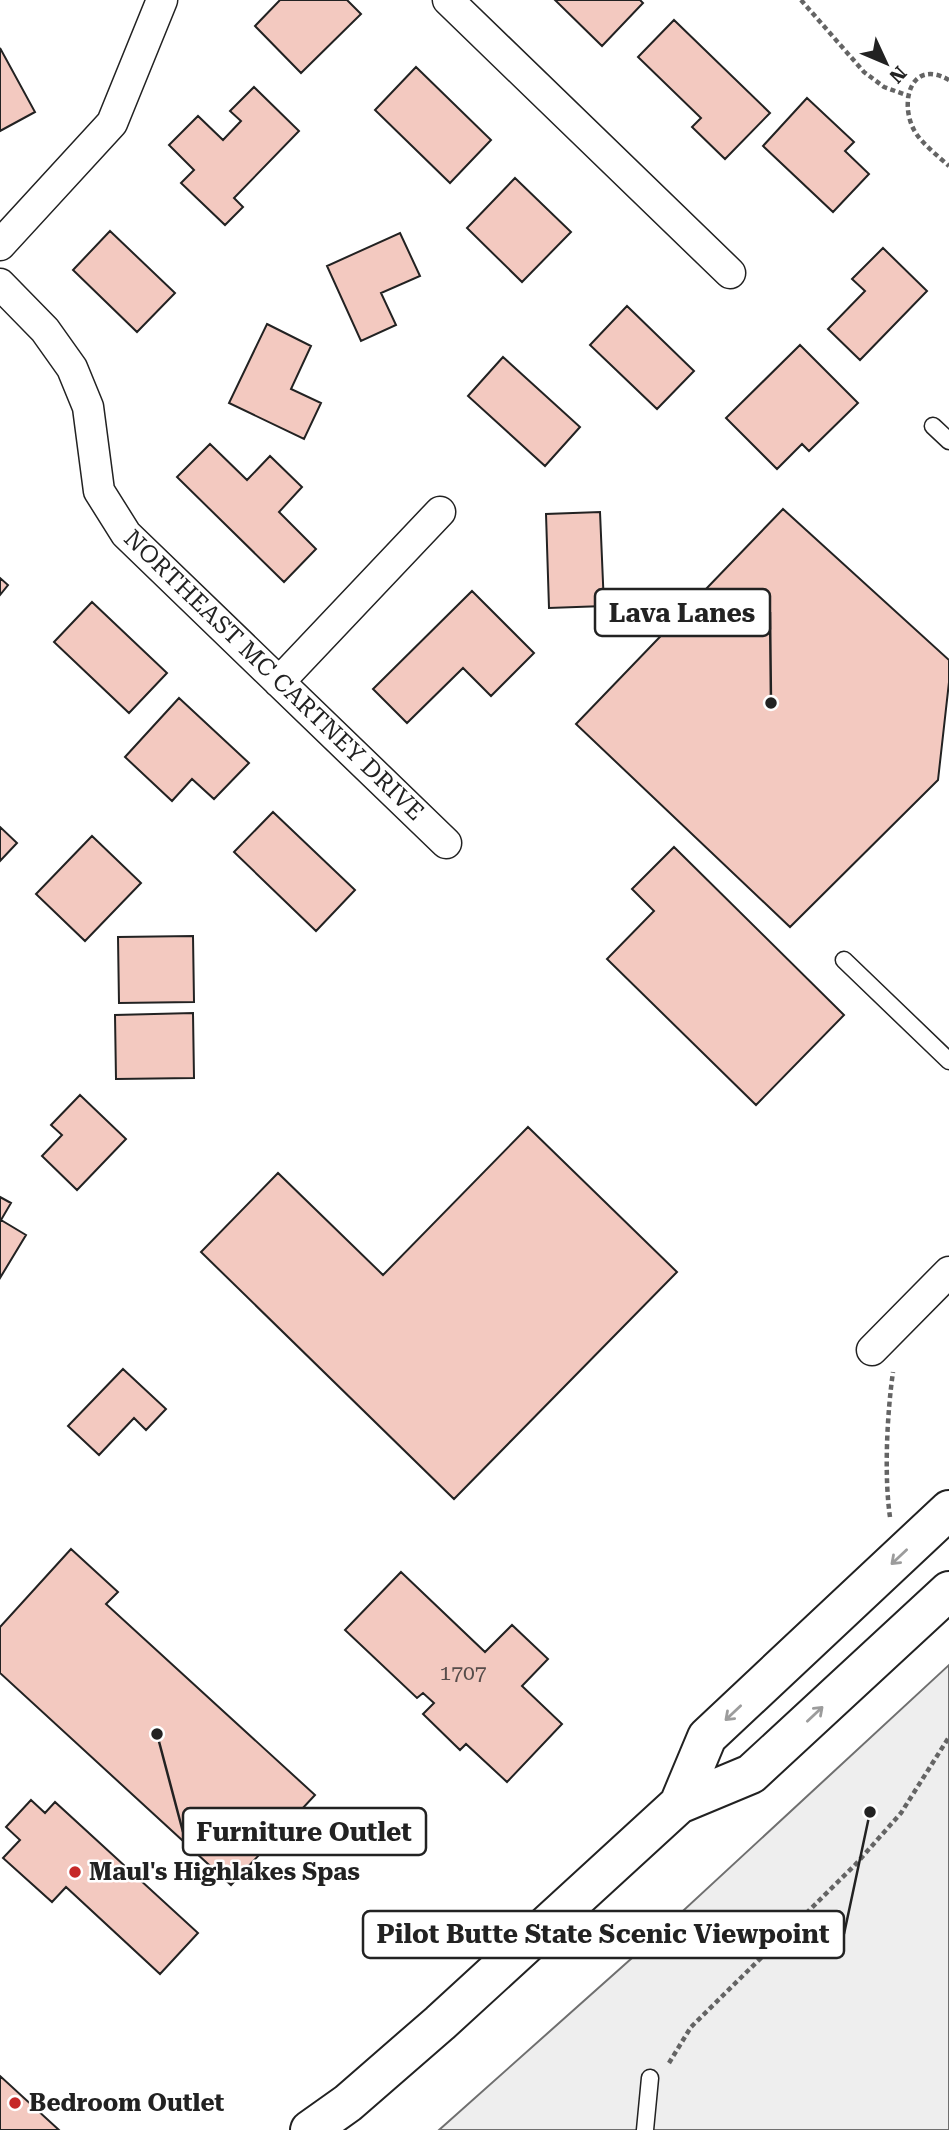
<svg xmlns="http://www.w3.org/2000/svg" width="949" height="2130" font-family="'Roboto Serif',serif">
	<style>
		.green { fill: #eee; stroke: #6f6f6f; stroke-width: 2 }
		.building { fill: #f3c9c0; stroke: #222; stroke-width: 2 }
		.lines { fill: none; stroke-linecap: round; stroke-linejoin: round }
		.service-casing { stroke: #222; stroke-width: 19 }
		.minor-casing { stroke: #222; stroke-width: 33 }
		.primary-casing { stroke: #222; stroke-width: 42 }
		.path { stroke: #646464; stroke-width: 4.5; stroke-dasharray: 5 3.5; stroke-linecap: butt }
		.service { stroke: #fff; stroke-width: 16 }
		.minor { stroke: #fff; stroke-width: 30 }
		.primary { stroke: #fff; stroke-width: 38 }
		.oneway { stroke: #9c9c9c }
		.poi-dot { fill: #c62828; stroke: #fff; stroke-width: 2.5 }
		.labels { text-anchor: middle; stroke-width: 5; stroke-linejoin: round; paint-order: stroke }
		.number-label { font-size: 21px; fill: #564c4a }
		.street-label { font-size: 24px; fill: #222; stroke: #fff }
		.poi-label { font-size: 24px; font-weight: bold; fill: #222; stroke: #fff; text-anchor: start }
		.leader { fill: none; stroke: #222; stroke-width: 2.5 }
		.callout-dot { fill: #222; stroke: #fff; stroke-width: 2.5 }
		.callout { fill: #fff; stroke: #222; stroke-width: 2.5 }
		.callout-label { font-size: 26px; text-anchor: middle; font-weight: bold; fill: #222 }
	</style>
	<rect width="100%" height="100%" fill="#fff"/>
	<path class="green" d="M 949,1665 L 949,2130 L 439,2130 L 632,1958 Z"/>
	<path class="building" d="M 280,0 L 347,0 L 361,14 L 301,73 L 255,26 Z
		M 555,0 L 640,0 L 643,3 L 602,46 Z
		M 674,20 L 770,113 L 725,159 L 692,127 L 701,118 L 638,57 Z
		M 0,48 L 35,112 L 0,131 Z
		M 416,67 L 491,140 L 450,183 L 375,110 Z
		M 254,87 L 299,131 L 234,198 L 243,207 L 225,225 L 181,183 L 194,170 L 169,145 L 198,116 L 223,140 L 241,121 L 230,111 Z
		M 807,98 L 854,142 L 845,151 L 869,174 L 833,212 L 763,146 Z
		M 515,178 L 571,232 L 522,282 L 467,228 Z
		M 110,231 L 175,293 L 137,332 L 73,270 Z
		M 400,233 L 420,276 L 381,293 L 396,325 L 361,341 L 327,266 Z
		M 883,248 L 927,291 L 860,360 L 828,329 L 865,291 L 852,279 Z
		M 627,306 L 694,371 L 657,409 L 590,345 Z
		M 267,324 L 311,346 L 291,389 L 321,403 L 304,439 L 229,403 Z
		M 800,345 L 858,403 L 809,451 L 802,444 L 777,469 L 726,418 Z
		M 503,357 L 580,427 L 545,466 L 468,396 Z
		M 210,444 L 247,480 L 270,456 L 302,487 L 279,512 L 316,549 L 284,582 L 177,477 Z
		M 783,509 L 949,660 L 949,682 L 938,780 L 790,927 L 576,724 Z
		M 600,512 L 604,606 L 549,608 L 546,514 Z
		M 0,578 L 8,585 L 0,595 Z
		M 472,591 L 534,653 L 491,696 L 463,668 L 407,723 L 373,689 Z
		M 92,602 L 167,673 L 129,713 L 54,642 Z
		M 179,698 L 249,763 L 214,799 L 192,779 L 172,801 L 125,757 Z
		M 273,812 L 355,890 L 316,931 L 234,852 Z
		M 0,827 L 17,843 L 0,861 Z
		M 92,836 L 141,883 L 85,941 L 36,894 Z
		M 674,847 L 844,1015 L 756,1105 L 607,959 L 654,911 L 632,889 Z
		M 193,936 L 194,1002 L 119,1003 L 118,937 Z
		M 193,1013 L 194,1078 L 116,1079 L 115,1015 Z
		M 80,1095 L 126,1139 L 77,1190 L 42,1156 L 62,1135 L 51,1125 Z
		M 528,1127 L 677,1272 L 454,1499 L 201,1252 L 278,1173 L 383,1275 Z
		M 0,1197 L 11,1203 L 1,1220 L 26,1235 L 0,1278 Z
		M 123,1369 L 166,1409 L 146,1430 L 134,1418 L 99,1455 L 68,1426 Z
		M 71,1549 L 118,1592 L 106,1604 L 315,1795 L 231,1885 L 0,1673 L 0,1627 Z
		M 401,1572 L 485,1652 L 512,1625 L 548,1659 L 522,1686 L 562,1724 L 507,1782 L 466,1744 L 460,1750 L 423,1714 L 434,1703 L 423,1693 L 417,1698 L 345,1630 Z
		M 31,1800 L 45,1813 L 55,1802 L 198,1933 L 160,1974 L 66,1887 L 52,1902 L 3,1858 L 20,1840 L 6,1827 Z
		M 0,2076 L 59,2130 L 0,2130 Z"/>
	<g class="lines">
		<defs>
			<path id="service" d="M 933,426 L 949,441
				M 844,960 L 949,1061
				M 645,2130 L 650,2078"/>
			<path id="minor" d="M 448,0 L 730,273
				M 0,245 L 112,123 L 162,0
				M 0,284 L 45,330 L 72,368 L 88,407 L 99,491 L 126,534 L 446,843
				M 279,682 L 440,512
				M 872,1350 L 949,1272"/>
			<path id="primary" d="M 679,1804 L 707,1737 L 949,1510
				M 310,2130 L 348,2103 L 440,2023 L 679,1804 L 751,1774 L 949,1591"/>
		</defs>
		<use href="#service" class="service-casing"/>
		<use href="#minor" class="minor-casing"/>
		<use href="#primary" class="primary-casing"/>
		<path class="path" d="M 801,0 L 864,72 L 884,87 L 909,96
			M 949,80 C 911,58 899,102 914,130 C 921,143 938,156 949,166
			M 890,1517 C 884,1476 887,1414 893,1372
			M 669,2063 L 691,2027 L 855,1865 L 901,1813 L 949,1737"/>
		<use href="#service" class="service"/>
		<use href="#minor" class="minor"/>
		<use href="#primary" class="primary"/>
	</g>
	<defs><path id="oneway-shaft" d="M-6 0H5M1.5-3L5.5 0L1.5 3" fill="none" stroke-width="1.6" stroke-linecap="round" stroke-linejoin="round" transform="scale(1.75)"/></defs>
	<g class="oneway">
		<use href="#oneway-shaft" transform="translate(899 1557) rotate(137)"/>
		<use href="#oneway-shaft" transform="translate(733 1713) rotate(137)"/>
		<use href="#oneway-shaft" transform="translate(815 1714) rotate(-43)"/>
	</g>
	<g class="poi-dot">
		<circle cx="75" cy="1872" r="7"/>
		<circle cx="15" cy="2103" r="7"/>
	</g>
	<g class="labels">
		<g class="number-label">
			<text x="463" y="1680">1707</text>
		</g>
		<g class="street-label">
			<text transform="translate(274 675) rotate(44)" y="8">NORTHEAST MC CARTNEY DRIVE</text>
		</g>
		<g class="poi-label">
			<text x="89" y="1880">Maul's Highlakes Spas</text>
			<text x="29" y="2111">Bedroom Outlet</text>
		</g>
	</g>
	<path class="leader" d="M771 703L770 612M157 1734L183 1832M870 1812L844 1934"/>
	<g class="callout-dot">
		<circle cx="771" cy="703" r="7"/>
		<circle cx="157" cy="1734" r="7"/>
		<circle cx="870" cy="1812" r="7"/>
	</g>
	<g class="callout">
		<rect x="595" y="589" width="175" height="47" rx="7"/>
		<rect x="183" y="1808" width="243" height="47" rx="7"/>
		<rect x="363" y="1911" width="481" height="47" rx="7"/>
	</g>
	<g class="callout-label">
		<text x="682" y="622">Lava Lanes</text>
		<text x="304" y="1841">Furniture Outlet</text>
		<text x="603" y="1943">Pilot Butte State Scenic Viewpoint</text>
	</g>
	<g transform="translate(886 63) rotate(134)" stroke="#ffffff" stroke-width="5" paint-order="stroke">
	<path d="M0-5L12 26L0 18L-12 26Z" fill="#222222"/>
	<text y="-10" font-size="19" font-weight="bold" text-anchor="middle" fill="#222222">N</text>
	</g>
</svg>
